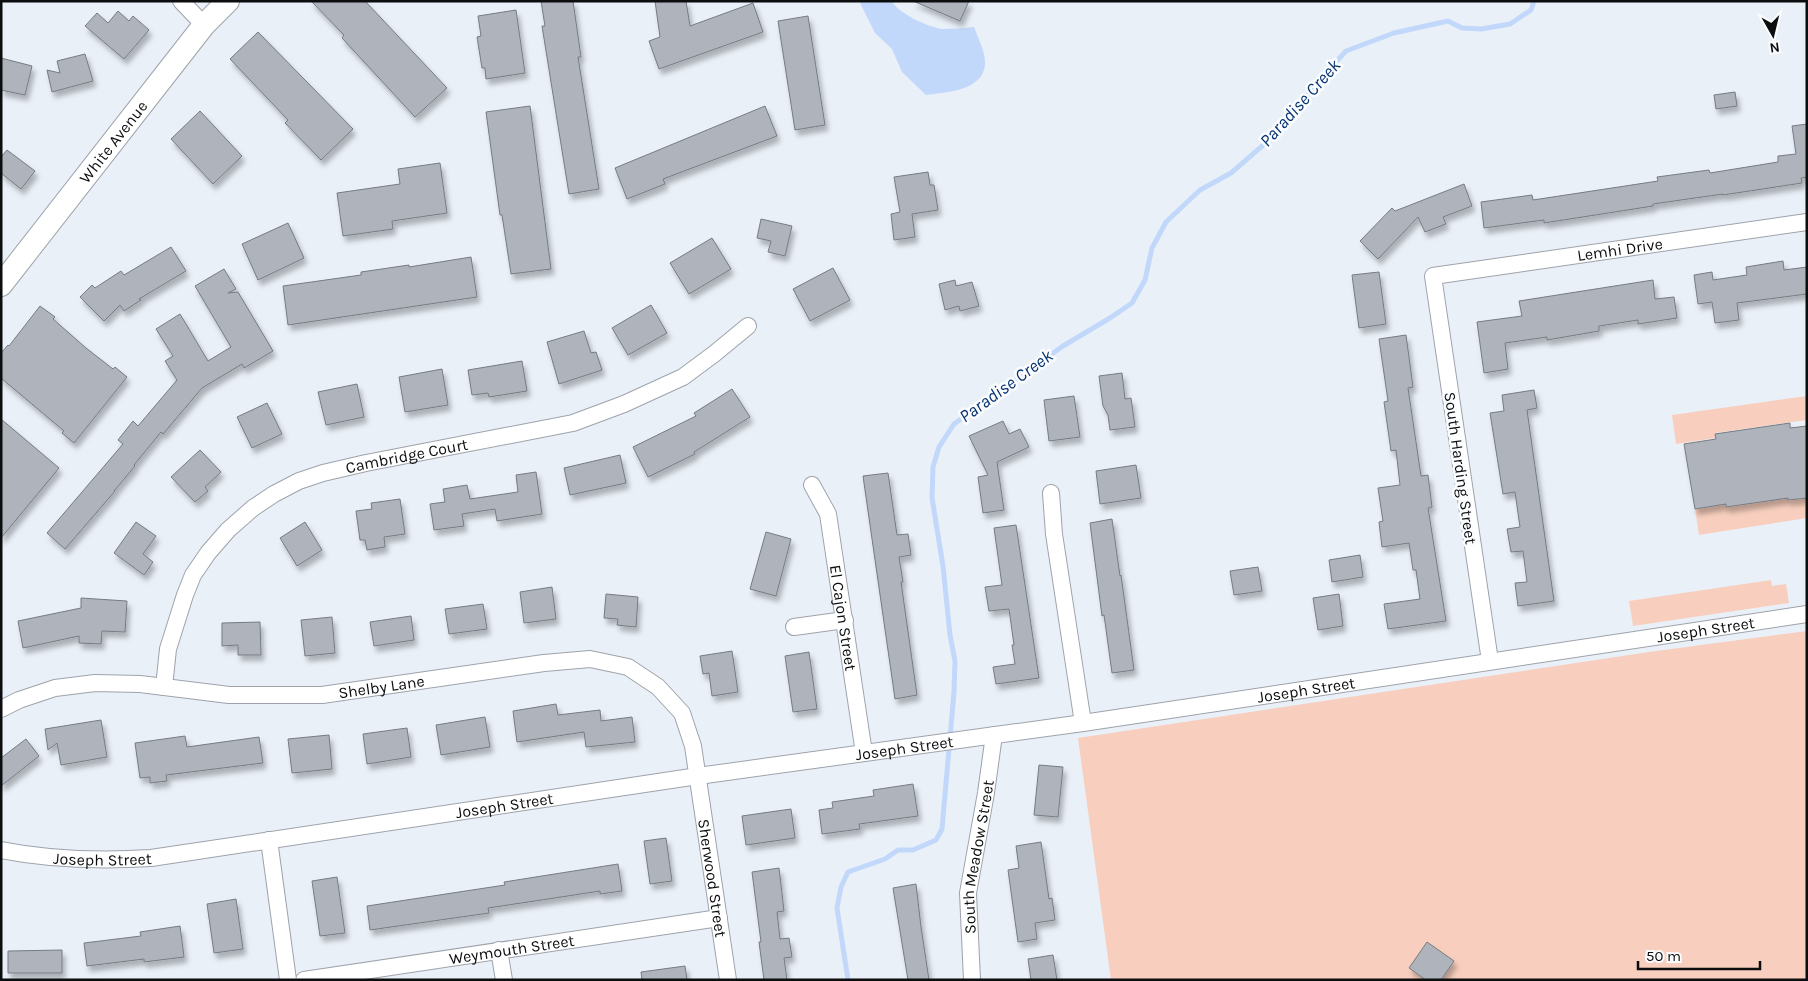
<svg xmlns="http://www.w3.org/2000/svg" width="1808" height="981" font-family="Karla,sans-serif">
	<style>
		.green { fill: #f8cfbe }
		.water { fill: #c2d8fa }
		.lines { fill: none; stroke-linecap: round; stroke-linejoin: round }
		.stream { stroke: #c2d8fa; stroke-width: 5 }
		.building { fill: #aeb3bc; stroke: #767b83; filter: url(#shadow) }
		.street-casing { stroke: #9ea3ab; stroke-width: 18 }
		.secondary-casing { stroke: #9ea3ab; stroke-width: 24 }
		.street { stroke: #fff; stroke-width: 16 }
		.secondary { stroke: #fff; stroke-width: 22 }
		.labels { text-anchor: middle; stroke-width: 5; stroke-linejoin: round; paint-order: stroke }
		.street-label { font-size: 16px; fill: #0b0d0f; stroke: #fbfcfe }
		.water-label { font-size: 18px; font-style: italic; fill: #063372; stroke: #fbfcfe }
	</style>
	<defs>
		<filter id="shadow"><feDropShadow dx="3" dy="5.5" stdDeviation="2.5" flood-color="#0004"/></filter>
	</defs>
	<rect width="100%" height="100%" fill="#eaf0f8"/>
	<path class="green" d="M 1807,396 L 1807,420 L 1715,433 L 1715,438 L 1676,444 L 1672,415 Z
		M 1788,498 L 1788,500 L 1807,498 L 1807,518 L 1699,535 L 1695,509 L 1726,504 L 1727,507 Z
		M 1771,580 L 1772,586 L 1786,584 L 1789,603 L 1633,626 L 1629,601 Z
		M 1807,631 L 1807,980 L 1111,980 L 1078,738 L 1649,652 Z"/>
	<path class="water" d="M 861,1 L 892,1 C 897,13 930,28 943,29 C 953,29 964,28 974,27 C 978,38 986,53 985,65 C 982,91 947,92 926,95 L 902,72 L 892,49 L 875,33 L 860,3 Z"/>
	<g class="lines">
		<path class="stream" d="M 848,980 L 837,908 L 841,887 L 848,872 L 885,859 L 898,850 L 913,850 L 936,840 L 942,829 L 954,692 L 955,661 L 950,635 L 943,566 L 932,498 L 933,467 L 939,447 L 954,424 L 1063,346 L 1110,318 L 1132,303 L 1145,280 L 1152,248 L 1166,222 L 1200,190 L 1231,173 L 1276,134 L 1324,75 L 1346,51 L 1394,33 L 1448,21 L 1462,28 L 1481,29 L 1510,24 L 1531,10 L 1534,1"/>
	</g>
	<path class="building" d="M 311,1 L 365,1 L 447,88 L 415,117 L 342,38 L 344,35 Z
		M 541,1 L 573,1 L 581,57 L 578,57 L 599,189 L 569,194 L 542,26 L 545,26 Z
		M 655,1 L 686,1 L 690,26 L 753,3 L 763,32 L 659,69 L 649,41 L 660,37 Z
		M 913,1 L 969,1 L 960,21 Z
		M 516,10 L 525,73 L 486,79 L 485,68 L 482,68 L 477,37 L 481,36 L 478,16 Z
		M 118,11 L 129,21 L 133,16 L 149,30 L 124,59 L 85,26 L 97,13 L 108,23 Z
		M 808,16 L 825,125 L 795,130 L 778,21 Z
		M 258,32 L 353,129 L 321,160 L 285,123 L 288,120 L 230,59 Z
		M 85,54 L 93,81 L 52,92 L 47,70 L 60,73 L 57,61 Z
		M 1,58 L 32,66 L 25,95 L 1,90 Z
		M 1735,92 L 1737,106 L 1716,109 L 1714,95 Z
		M 530,106 L 551,269 L 511,274 L 502,215 L 500,215 L 486,112 Z
		M 765,106 L 777,136 L 663,179 L 665,184 L 627,199 L 615,168 Z
		M 200,111 L 242,156 L 213,184 L 171,139 Z
		M 1807,124 L 1807,177 L 1801,178 L 1802,183 L 1723,195 L 1723,194 L 1653,204 L 1653,206 L 1544,223 L 1544,220 L 1484,228 L 1481,202 L 1532,195 L 1533,200 L 1658,181 L 1657,177 L 1709,170 L 1710,173 L 1778,162 L 1778,156 L 1796,154 L 1792,126 Z
		M 7,150 L 35,171 L 21,189 L 1,173 L 1,157 Z
		M 440,163 L 447,213 L 392,221 L 393,229 L 343,236 L 337,193 L 400,184 L 398,169 Z
		M 928,172 L 930,185 L 934,185 L 938,210 L 912,214 L 915,237 L 894,240 L 891,214 L 900,212 L 894,177 Z
		M 1464,184 L 1472,206 L 1443,217 L 1446,224 L 1425,232 L 1418,217 L 1378,259 L 1360,241 L 1392,208 L 1395,211 Z
		M 761,219 L 792,226 L 785,256 L 768,252 L 771,241 L 757,238 Z
		M 288,223 L 304,258 L 258,280 L 242,244 Z
		M 712,238 L 731,269 L 689,294 L 670,263 Z
		M 171,247 L 186,271 L 139,299 L 141,300 L 124,311 L 120,305 L 104,321 L 80,297 L 92,285 L 95,288 L 121,271 L 124,275 Z
		M 471,257 L 477,297 L 288,325 L 283,286 L 361,275 L 361,272 L 409,265 L 409,267 Z
		M 1783,261 L 1784,270 L 1807,267 L 1807,294 L 1737,303 L 1739,320 L 1715,323 L 1712,302 L 1698,304 L 1694,275 L 1712,272 L 1713,280 L 1747,275 L 1746,267 Z
		M 833,268 L 850,300 L 810,321 L 793,289 Z
		M 224,269 L 236,289 L 228,293 L 238,292 L 273,351 L 244,368 L 242,364 L 202,388 L 163,434 L 161,432 L 134,465 L 135,466 L 114,491 L 115,491 L 65,549 L 47,533 L 123,444 L 118,440 L 133,421 L 138,426 L 177,380 L 165,361 L 173,356 L 156,329 L 180,314 L 208,361 L 231,347 L 195,286 Z
		M 1379,272 L 1386,324 L 1359,328 L 1352,275 Z
		M 955,280 L 956,286 L 972,282 L 979,306 L 960,311 L 959,306 L 945,310 L 939,284 Z
		M 1653,280 L 1655,299 L 1674,297 L 1677,318 L 1638,324 L 1638,320 L 1599,326 L 1599,331 L 1547,340 L 1547,337 L 1505,343 L 1508,369 L 1484,373 L 1477,322 L 1522,316 L 1519,301 Z
		M 651,305 L 667,333 L 628,355 L 612,328 Z
		M 40,306 L 55,317 L 53,319 L 86,348 L 113,369 L 115,367 L 127,377 L 74,443 L 62,433 L 64,431 L 1,378 L 1,353 L 8,345 L 9,346 Z
		M 584,331 L 591,353 L 596,352 L 602,370 L 559,384 L 547,342 Z
		M 1406,335 L 1413,387 L 1408,388 L 1421,476 L 1428,475 L 1432,507 L 1428,508 L 1446,621 L 1388,629 L 1384,604 L 1420,599 L 1416,570 L 1413,570 L 1409,543 L 1382,547 L 1379,522 L 1383,521 L 1378,488 L 1400,485 L 1396,450 L 1391,451 L 1384,402 L 1388,401 L 1379,339 Z
		M 522,361 L 527,391 L 489,397 L 488,393 L 472,395 L 468,370 Z
		M 442,369 L 448,405 L 405,412 L 399,377 Z
		M 1122,373 L 1125,399 L 1131,398 L 1135,427 L 1110,430 L 1108,415 L 1103,406 L 1099,376 Z
		M 357,384 L 364,417 L 326,425 L 318,392 Z
		M 732,389 L 750,417 L 694,452 L 695,454 L 648,477 L 633,447 L 696,416 L 694,413 Z
		M 1534,390 L 1537,408 L 1527,410 L 1554,601 L 1518,606 L 1515,583 L 1527,582 L 1523,551 L 1511,552 L 1507,529 L 1520,527 L 1515,492 L 1503,494 L 1490,413 L 1504,411 L 1502,395 Z
		M 1074,396 L 1080,437 L 1049,441 L 1044,400 Z
		M 267,403 L 282,434 L 252,448 L 237,417 Z
		M 1,419 L 59,468 L 1,538 Z
		M 1003,421 L 1009,434 L 1020,429 L 1029,447 L 997,462 L 1004,510 L 983,513 L 978,477 L 988,475 L 969,436 Z
		M 1790,423 L 1790,428 L 1807,426 L 1807,498 L 1788,500 L 1788,498 L 1726,507 L 1726,504 L 1695,509 L 1684,444 L 1716,439 L 1715,434 Z
		M 200,450 L 221,472 L 205,487 L 208,491 L 195,502 L 171,477 Z
		M 620,455 L 626,483 L 570,495 L 564,468 Z
		M 1136,465 L 1141,498 L 1100,504 L 1096,471 Z
		M 536,472 L 542,514 L 497,521 L 495,509 L 462,514 L 464,526 L 434,530 L 430,504 L 445,502 L 443,489 L 467,485 L 470,499 L 518,492 L 516,475 Z
		M 888,473 L 897,535 L 908,534 L 911,555 L 899,557 L 903,582 L 901,582 L 917,695 L 895,699 L 863,476 Z
		M 400,499 L 405,534 L 384,537 L 385,547 L 367,550 L 365,540 L 360,540 L 356,511 L 372,509 L 371,503 Z
		M 1112,519 L 1120,576 L 1121,575 L 1134,670 L 1112,673 L 1104,615 L 1102,616 L 1090,523 Z
		M 136,522 L 156,536 L 143,554 L 153,562 L 144,575 L 114,553 Z
		M 305,522 L 322,550 L 297,566 L 280,538 Z
		M 1016,525 L 1039,678 L 996,684 L 993,667 L 1015,664 L 1012,645 L 1014,645 L 1009,609 L 989,611 L 985,587 L 1002,585 L 994,528 Z
		M 766,532 L 791,539 L 776,596 L 750,589 Z
		M 1360,555 L 1363,577 L 1332,582 L 1329,560 Z
		M 1258,567 L 1262,591 L 1234,595 L 1230,571 Z
		M 552,587 L 556,619 L 524,623 L 520,592 Z
		M 606,594 L 638,597 L 636,627 L 617,625 L 618,619 L 604,618 Z
		M 1339,594 L 1343,626 L 1318,630 L 1313,598 Z
		M 81,598 L 127,601 L 125,632 L 102,631 L 101,644 L 79,643 L 79,636 L 23,648 L 18,621 L 81,608 Z
		M 483,604 L 487,629 L 449,634 L 445,609 Z
		M 411,616 L 414,640 L 374,646 L 370,622 Z
		M 332,617 L 335,653 L 305,656 L 301,620 Z
		M 260,622 L 261,655 L 238,655 L 238,645 L 222,646 L 222,623 Z
		M 732,651 L 738,692 L 712,696 L 709,673 L 703,674 L 700,656 Z
		M 809,652 L 817,709 L 793,712 L 785,656 Z
		M 556,704 L 558,715 L 600,710 L 601,721 L 632,717 L 635,742 L 586,747 L 584,732 L 517,742 L 513,711 Z
		M 485,717 L 490,747 L 441,755 L 436,725 Z
		M 101,720 L 107,757 L 61,765 L 57,743 L 48,750 L 45,729 Z
		M 407,728 L 411,757 L 367,764 L 363,734 Z
		M 329,735 L 332,769 L 292,773 L 288,739 Z
		M 185,736 L 187,747 L 259,737 L 263,763 L 166,775 L 167,781 L 150,783 L 150,777 L 140,778 L 135,743 Z
		M 26,739 L 39,756 L 1,786 L 1,758 Z
		M 1039,765 L 1063,767 L 1058,817 L 1034,815 Z
		M 913,784 L 918,816 L 859,824 L 860,829 L 822,834 L 819,810 L 833,808 L 832,802 L 874,796 L 873,790 Z
		M 791,809 L 795,838 L 746,845 L 742,816 Z
		M 666,838 L 672,881 L 650,884 L 644,841 Z
		M 1041,842 L 1049,899 L 1052,898 L 1055,920 L 1035,923 L 1037,939 L 1018,942 L 1008,870 L 1019,868 L 1016,846 Z
		M 618,864 L 622,891 L 600,894 L 600,891 L 548,899 L 488,908 L 489,913 L 370,930 L 367,906 L 505,885 L 504,882 Z
		M 779,868 L 784,911 L 777,912 L 780,939 L 789,938 L 792,957 L 784,958 L 787,980 L 764,980 L 759,942 L 761,942 L 752,872 Z
		M 337,877 L 345,933 L 320,936 L 312,881 Z
		M 916,884 L 921,927 L 929,980 L 908,980 L 893,888 Z
		M 236,899 L 243,949 L 214,953 L 207,904 Z
		M 180,926 L 184,957 L 144,962 L 144,959 L 87,966 L 84,943 L 141,936 L 140,932 Z
		M 1427,942 L 1454,961 L 1441,980 L 1426,980 L 1409,968 Z
		M 62,950 L 62,973 L 8,973 L 8,951 Z
		M 1053,955 L 1057,980 L 1031,980 L 1028,959 Z
		M 685,966 L 687,980 L 642,980 L 641,972 Z"/>
	<g class="lines">
		<defs>
			<g id="street">
				<path d="M 181,1 L 204,25"/>
				<path id="s1" d="M 812,485 L 828,514 L 864,753"/>
				<path d="M 1051,493 L 1054,534 L 1083,723"/>
				<path d="M 794,627 L 845,620"/>
				<path id="s2" d="M 1490,661 L 1433,276 L 1807,222"/>
				<path id="s3" d="M 164,687 L 168,649 L 185,595 L 193,575 L 208,553 L 228,530 L 253,508 L 274,494 L 299,481 L 323,473 L 366,463 L 573,423 L 624,404 L 683,377 L 714,354 L 748,326"/>
				<path id="s4" d="M 1,709 L 19,700 L 55,688 L 95,683 L 140,684 L 229,695 L 322,695 L 544,663 L 590,659 L 628,667 L 658,687 L 682,713 L 693,746 L 728,980"/>
				<path d="M 269,840 L 288,980"/>
				<path id="s5" d="M 1,850 C 51,860 100,861 151,858 L 698,776 L 1083,723 L 1807,614"/>
				<path d="M 499,950 L 504,980"/>
				<path id="s6" d="M 304,980 L 719,918"/>
				<path id="s7" d="M 972,980 L 968,893 L 986,793 L 994,735"/>
			</g>
			<g id="secondary">
				<path id="s8" d="M 1,285 L 204,25 L 228,1"/>
			</g>
		</defs>
		<use href="#street" class="street-casing"/>
		<use href="#secondary" class="secondary-casing"/>
		<use href="#street" class="street"/>
		<use href="#secondary" class="secondary"/>
	</g>
	<g class="labels">
		<g class="street-label">
			<text dy="6" stroke="none"><textPath href="#s8" startOffset="182">White Avenue</textPath></text>
			<text dy="6" stroke="none"><textPath href="#s2" startOffset="578">Lemhi Drive</textPath></text>
			<text dy="6" stroke="none"><textPath href="#s3" startOffset="371">Cambridge Court</textPath></text>
			<text transform="translate(1461 468) rotate(82)" y="6">South Harding Street</text>
			<text dy="6" stroke="none"><textPath href="#s1" startOffset="138">El Cajon Street</textPath></text>
			<text dy="6" stroke="none"><textPath href="#s5" startOffset="1722">Joseph Street</textPath></text>
			<text dy="6" stroke="none"><textPath href="#s4" startOffset="386">Shelby Lane</textPath></text>
			<text dy="6" stroke="none"><textPath href="#s5" startOffset="1318">Joseph Street</textPath></text>
			<text dy="6" stroke="none"><textPath href="#s5" startOffset="912">Joseph Street</textPath></text>
			<text dy="6" stroke="none"><textPath href="#s5" startOffset="508">Joseph Street</textPath></text>
			<text dy="6" stroke="none"><textPath href="#s5" startOffset="102">Joseph Street</textPath></text>
			<text dy="6" stroke="none"><textPath href="#s7" startOffset="124">South Meadow Street</textPath></text>
			<text dy="6" stroke="none"><textPath href="#s4" startOffset="875">Sherwood Street</textPath></text>
			<text dy="6" stroke="none"><textPath href="#s6" startOffset="210">Weymouth Street</textPath></text>
		</g>
		<g class="water-label">
			<text transform="translate(1300 103) rotate(-48)" y="6">Paradise Creek</text>
			<text transform="translate(1006 386) rotate(-36)" y="6">Paradise Creek</text>
		</g>
	</g>
	<rect width="1808" height="981" fill="none" stroke="#0b0d0f" stroke-width="5"/>
	<g transform="translate(1773 35) rotate(172)" stroke="#fbfcfe" stroke-width="4" paint-order="stroke">
	<path d="M0-4L9 19L0 12L-9 19Z" fill="#0b0d0f"/>
	<text y="-8" font-size="14" font-weight="bold" text-anchor="middle" fill="#0b0d0f">N</text>
	</g>
	<path d="M1638 961v8h122v-8" fill="none" stroke="#0b0d0f" stroke-width="2.5"/>
	<text x="1646" y="961" font-size="15" fill="#0b0d0f" stroke="#fbfcfe" stroke-width="4" paint-order="stroke">50 m</text>
</svg>
